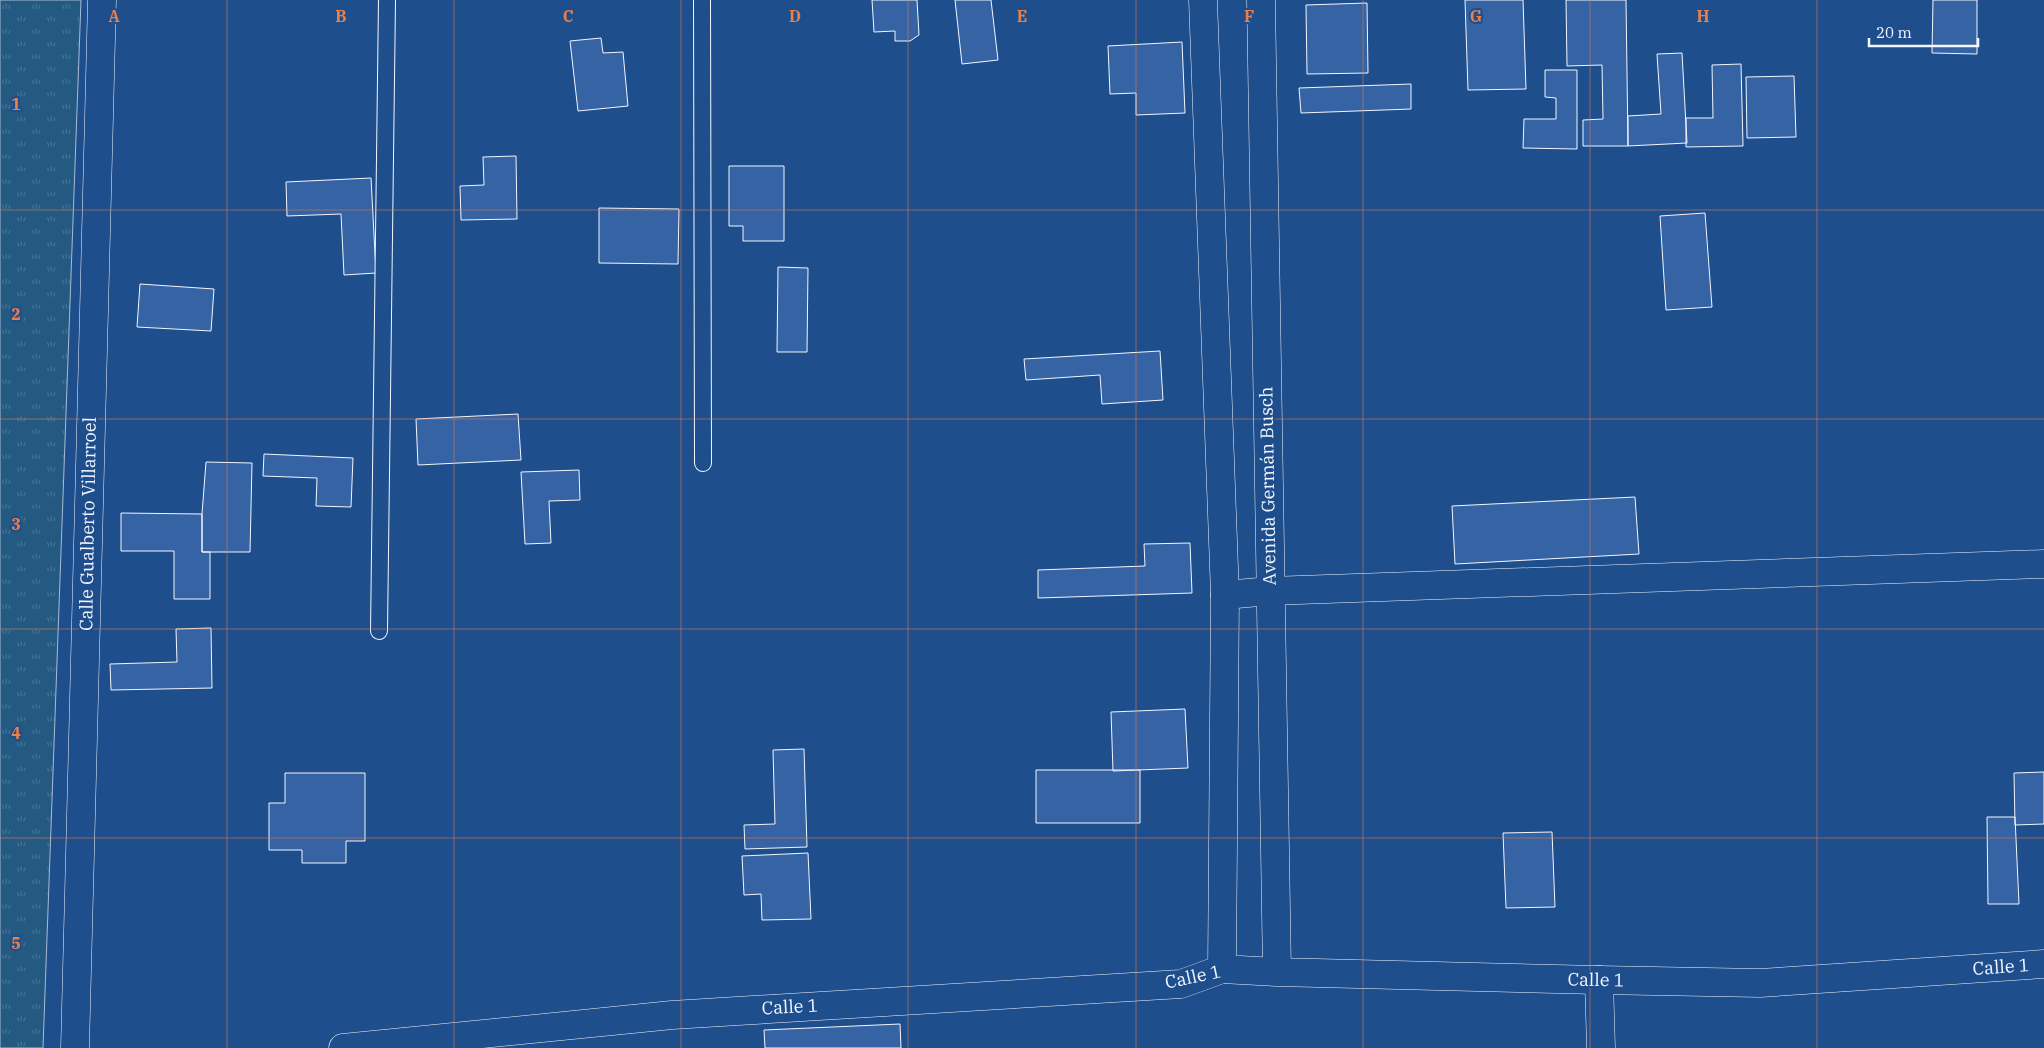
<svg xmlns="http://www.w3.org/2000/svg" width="2044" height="1048" font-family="'IBM Plex Serif',serif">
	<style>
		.grass { fill: url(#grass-tufts); stroke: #a8bbd7 }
		.building { fill: #3563a3; stroke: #f2f6ff }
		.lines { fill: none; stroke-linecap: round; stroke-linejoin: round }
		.service-casing { stroke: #f2f6ff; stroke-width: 18 }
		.minor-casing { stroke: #f2f6ff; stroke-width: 29 }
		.tertiary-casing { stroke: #f2f6ff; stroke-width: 29 }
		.secondary-casing { stroke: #f2f6ff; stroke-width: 29 }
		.service { stroke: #1f4e8c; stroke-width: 16 }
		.minor { stroke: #1f4e8c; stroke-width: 28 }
		.tertiary { stroke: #1f4e8c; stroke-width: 28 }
		.secondary { stroke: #1f4e8c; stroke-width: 28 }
		.grid { fill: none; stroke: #ea8049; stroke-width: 1; stroke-opacity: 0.55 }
		.labels { text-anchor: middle; stroke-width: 4; stroke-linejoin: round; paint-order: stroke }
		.street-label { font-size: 18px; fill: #f2f6ff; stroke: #1f4e8c }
		.grid-label { font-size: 16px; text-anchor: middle; font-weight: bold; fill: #ea8049; stroke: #1f4e8c; stroke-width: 4; stroke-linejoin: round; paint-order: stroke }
	</style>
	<defs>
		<pattern id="grass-tufts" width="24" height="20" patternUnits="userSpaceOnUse" patternTransform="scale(1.25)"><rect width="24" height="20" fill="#245a82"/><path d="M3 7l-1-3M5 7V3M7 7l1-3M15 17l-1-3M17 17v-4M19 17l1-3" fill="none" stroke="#447295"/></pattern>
	</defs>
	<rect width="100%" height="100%" fill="#1f4e8c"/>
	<path class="grass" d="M 0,0 L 81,0 L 43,1048 L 0,1048 Z"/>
	<path class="building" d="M 872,0 L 917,0 L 919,35 L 910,41 L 895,41 L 895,31 L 874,32 Z
		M 955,0 L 991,0 L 998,60 L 962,64 Z
		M 1465,0 L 1523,0 L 1526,89 L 1468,90 Z
		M 1566,0 L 1626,0 L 1628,146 L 1583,146 L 1583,120 L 1603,119 L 1602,65 L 1567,66 Z
		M 1933,0 L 1977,0 L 1977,54 L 1932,53 Z
		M 1367,3 L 1368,73 L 1307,74 L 1306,5 Z
		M 601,38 L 603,53 L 623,52 L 628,106 L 578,111 L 570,41 Z
		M 1182,42 L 1185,113 L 1136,115 L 1136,93 L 1110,94 L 1108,46 Z
		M 1682,53 L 1687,143 L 1628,146 L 1628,116 L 1661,114 L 1657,54 Z
		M 1741,64 L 1743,146 L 1686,147 L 1686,118 L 1713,118 L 1712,65 Z
		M 1545,70 L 1577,70 L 1577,149 L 1523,148 L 1524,119 L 1556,119 L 1556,98 L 1545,97 Z
		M 1794,76 L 1796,137 L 1747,138 L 1746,77 Z
		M 1411,84 L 1411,109 L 1301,113 L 1299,88 Z
		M 516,156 L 517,219 L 461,220 L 460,186 L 484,185 L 483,157 Z
		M 729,166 L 784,166 L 784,241 L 743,241 L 743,226 L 729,226 Z
		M 371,178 L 376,273 L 344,275 L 341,214 L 287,216 L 286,182 Z
		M 599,208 L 679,209 L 678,264 L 599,263 Z
		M 1705,213 L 1712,307 L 1666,310 L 1660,216 Z
		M 778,267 L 808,268 L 807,352 L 777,352 Z
		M 140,284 L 214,289 L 211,331 L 137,327 Z
		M 1160,351 L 1163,400 L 1102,404 L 1100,375 L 1026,380 L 1024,359 Z
		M 518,414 L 521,460 L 418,465 L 416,419 Z
		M 264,454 L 353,458 L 351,507 L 316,506 L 317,478 L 263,476 Z
		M 206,462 L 252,463 L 250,552 L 202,552 L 202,514 Z
		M 579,470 L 580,500 L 549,501 L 551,543 L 525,544 L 521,472 Z
		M 1635,497 L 1639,554 L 1455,564 L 1452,506 Z
		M 121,513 L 202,514 L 202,552 L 210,552 L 210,599 L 174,599 L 174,551 L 121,551 Z
		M 1190,543 L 1192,593 L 1038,598 L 1038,570 L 1145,566 L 1144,544 Z
		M 211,628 L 212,688 L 111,690 L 110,664 L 177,662 L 176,629 Z
		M 1185,709 L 1188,768 L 1113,771 L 1111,712 Z
		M 804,749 L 807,847 L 745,849 L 744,825 L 775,824 L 773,750 Z
		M 1036,770 L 1140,770 L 1140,823 L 1036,823 Z
		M 2044,772 L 2044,824 L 2015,825 L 2014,773 Z
		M 285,773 L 365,773 L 365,841 L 346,841 L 346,863 L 302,863 L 302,850 L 269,850 L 269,803 L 285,803 Z
		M 1987,817 L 2015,817 L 2019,904 L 1988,904 Z
		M 1552,832 L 1555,907 L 1506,908 L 1503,833 Z
		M 808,853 L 811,919 L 762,920 L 761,894 L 744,895 L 742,856 Z
		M 900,1024 L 901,1048 L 765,1048 L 764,1030 Z"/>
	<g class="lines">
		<defs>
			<path id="service" d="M 702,0 L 703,463
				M 379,631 L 387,0"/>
			<path id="minor" d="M 1225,595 L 1270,591 L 2044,564
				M 1599,980 L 1760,983 L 2044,964
				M 75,1048 L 102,0"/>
			<path id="tertiary" d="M 343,1048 L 672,1015 L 1181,984 L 1222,969"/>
			<path id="secondary" d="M 1203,0 L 1225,595 L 1222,969 L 1277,972 L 1599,980 L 1601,1048
				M 1261,0 L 1277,972"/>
		</defs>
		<use href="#service" class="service-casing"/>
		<use href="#minor" class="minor-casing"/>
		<use href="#tertiary" class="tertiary-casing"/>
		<use href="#secondary" class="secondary-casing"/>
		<use href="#service" class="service"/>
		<use href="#minor" class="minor"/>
		<use href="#tertiary" class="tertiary"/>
		<use href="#secondary" class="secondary"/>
	</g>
	<path class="grid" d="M 227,0 L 227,1048M 454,0 L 454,1048M 681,0 L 681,1048M 908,0 L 908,1048M 1136,0 L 1136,1048M 1363,0 L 1363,1048M 1590,0 L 1590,1048M 1817,0 L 1817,1048M 0,210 L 2044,210M 0,419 L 2044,419M 0,629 L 2044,629M 0,838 L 2044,838"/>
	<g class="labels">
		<g class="street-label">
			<text transform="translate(1268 486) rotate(-91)" y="6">Avenida Germán Busch</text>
			<text transform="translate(88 524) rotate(-89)" y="6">Calle Gualberto Villarroel</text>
			<text transform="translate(2001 967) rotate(-4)" y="6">Calle 1</text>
			<text transform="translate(1193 977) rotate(-12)" y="6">Calle 1</text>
			<text transform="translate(1596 980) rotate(1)" y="6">Calle 1</text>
			<text transform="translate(790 1007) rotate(-3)" y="6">Calle 1</text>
		</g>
	</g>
	<g class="grid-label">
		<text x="114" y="22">A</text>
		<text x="341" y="22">B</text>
		<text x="568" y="22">C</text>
		<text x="795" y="22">D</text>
		<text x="1022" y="22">E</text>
		<text x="1249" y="22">F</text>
		<text x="1476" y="22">G</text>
		<text x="1703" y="22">H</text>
		<text x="16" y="110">1</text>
		<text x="16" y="320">2</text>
		<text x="16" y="530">3</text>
		<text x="16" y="739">4</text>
		<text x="16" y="949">5</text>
	</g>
	<path d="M1869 38v8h109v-8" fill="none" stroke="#f2f6ff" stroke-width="2.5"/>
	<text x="1876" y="38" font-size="15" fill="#f2f6ff" stroke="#1f4e8c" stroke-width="4" paint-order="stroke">20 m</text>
</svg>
